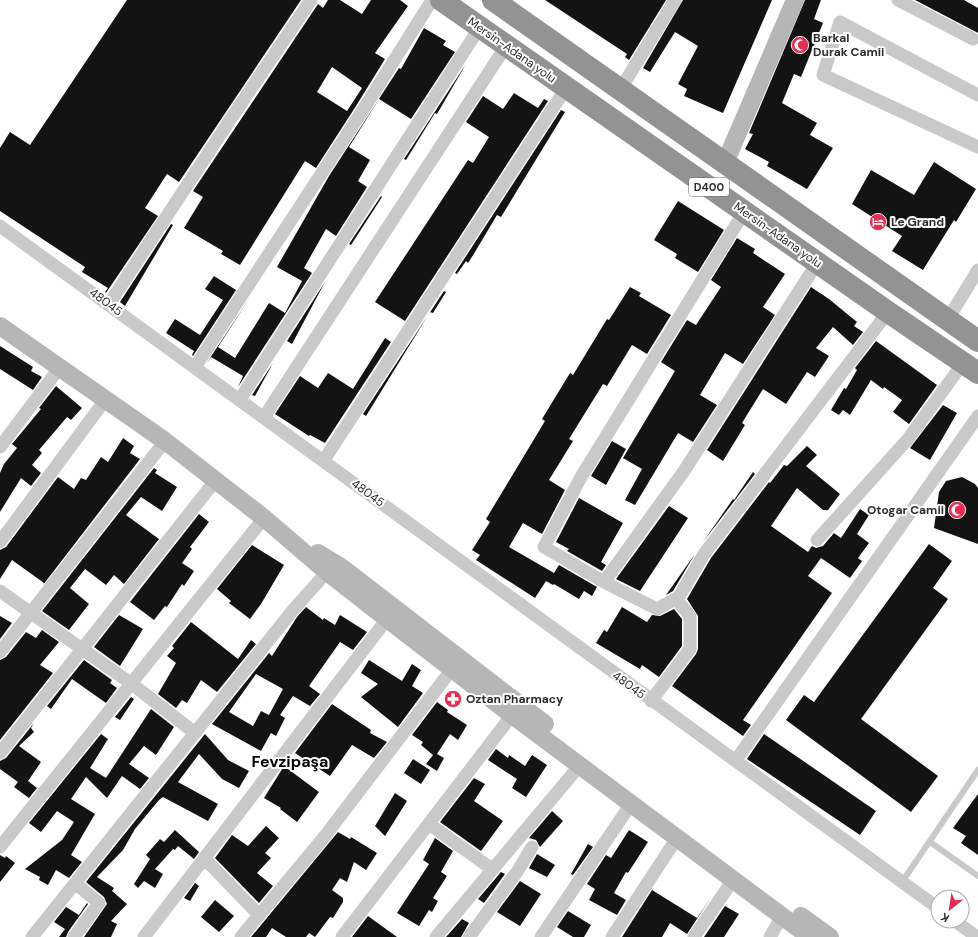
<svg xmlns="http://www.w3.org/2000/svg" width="978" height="937" font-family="'DM Sans',sans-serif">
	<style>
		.building { fill: #131313; fill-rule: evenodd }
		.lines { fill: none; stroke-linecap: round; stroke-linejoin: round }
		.lane { stroke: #c9c9c9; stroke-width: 6 }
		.street { stroke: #c9c9c9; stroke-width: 13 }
		.secondary { stroke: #b6b6b6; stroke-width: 18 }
		.highway { stroke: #939393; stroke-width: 22 }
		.labels { text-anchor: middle; stroke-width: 4; stroke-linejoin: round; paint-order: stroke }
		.shield { fill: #fff; stroke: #6b6b6b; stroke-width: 1 }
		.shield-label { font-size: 11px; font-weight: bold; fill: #2c2c2c }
		.poi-label { font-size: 12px; font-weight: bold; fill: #2c2c2c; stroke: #fff; text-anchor: start }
		.street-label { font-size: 12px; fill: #2c2c2c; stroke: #fff }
		.district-label { font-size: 16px; font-weight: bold; fill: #000; stroke: #fff }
	</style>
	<rect width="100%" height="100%" fill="#fff"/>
	<path class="building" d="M 127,0 L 301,0 L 179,182 L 167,174 L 145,208 L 158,216 L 106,293 L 105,292 L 108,288 L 82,272 L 85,267 L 0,211 L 0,148 L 10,132 L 30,145 Z
		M 328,0 L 340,0 L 362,14 L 371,0 L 400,0 L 408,6 L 375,53 L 385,59 L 356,106 L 316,168 L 305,161 L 240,265 L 221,254 L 223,251 L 184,228 L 203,197 L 193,191 L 318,4 L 323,8 ZM 332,67 L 362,88 L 347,111 L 317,92 Z
		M 545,0 L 666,0 L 629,60 L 625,57 L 627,54 Z
		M 683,0 L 772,0 L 723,113 L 684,96 L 687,89 L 678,84 L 698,46 L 675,32 L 650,72 L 643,68 Z
		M 805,0 L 821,0 L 814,19 L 823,23 L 801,77 L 794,74 L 782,103 L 817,123 L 810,135 L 833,148 L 807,189 L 767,166 L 769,162 L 745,149 L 753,134 L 749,133 Z
		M 915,0 L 964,0 L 978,8 L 978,33 Z
		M 424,28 L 446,41 L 443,45 L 455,52 L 411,119 L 379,99 L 349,147 L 370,160 L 358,181 L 367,187 L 336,236 L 326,229 L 304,268 L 312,273 L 238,387 L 243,376 L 211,357 L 206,364 L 251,296 L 218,347 L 235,358 L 269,303 L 285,313 L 302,281 L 277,267 L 329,176 L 399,68 L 401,69 Z
		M 466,64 L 437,114 L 435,113 L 406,160 L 404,159 Z
		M 514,93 L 538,108 L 544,99 L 548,101 L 405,321 L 375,302 L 468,160 L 473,163 L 489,137 L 466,122 L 483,96 L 503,109 Z
		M 561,110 L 565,112 L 501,217 L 497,215 L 475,252 L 468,263 L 466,261 L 457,274 L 455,273 Z
		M 934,162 L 976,189 L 956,222 L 954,220 L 923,270 L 892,251 L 902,236 L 852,204 L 871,170 L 914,195 Z
		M 381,196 L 382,197 L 351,245 L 349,244 Z
		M 678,201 L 724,230 L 698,272 L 675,258 L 677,254 L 654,240 Z
		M 171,224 L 173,225 L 125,306 L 120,302 Z
		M 737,238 L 755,249 L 753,253 L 785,274 L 763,307 L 775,315 L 743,364 L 725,353 L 700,395 L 717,405 L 693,442 L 678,433 L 635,505 L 625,500 L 642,469 L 623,458 L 675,371 L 661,362 L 687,320 L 696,325 L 721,287 L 711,280 Z
		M 214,276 L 236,290 L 193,356 L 192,355 L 194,351 L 166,333 L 175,319 L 200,335 L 223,300 L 205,289 Z
		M 325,282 L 292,344 L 287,341 Z
		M 630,287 L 641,293 L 639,296 L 671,315 L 647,354 L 632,345 L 607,386 L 603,384 L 569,439 L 573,441 L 549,480 L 565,490 L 542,534 L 523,523 L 509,547 L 554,573 L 559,565 L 597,587 L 592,596 L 584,591 L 579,599 L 554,584 L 553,585 L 546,581 L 535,598 L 476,560 L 480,555 L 472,550 L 490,522 L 486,519 L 545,421 L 542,419 L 570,373 L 573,375 L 607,319 L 609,320 Z
		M 811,287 L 829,299 L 857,322 L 854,326 L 863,332 L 853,345 L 833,327 L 816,348 L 829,356 L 815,377 L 807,372 L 786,404 L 763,389 L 742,423 L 745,425 L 723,461 L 707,450 Z
		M 444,291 L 446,292 L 433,313 L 430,312 L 366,416 L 363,414 Z
		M 385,338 L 391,342 L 325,443 L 310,435 L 309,436 L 275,414 L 300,376 L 318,388 L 328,373 L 353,389 Z
		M 876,341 L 937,385 L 909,424 L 893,412 L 902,400 L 884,387 L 883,389 L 871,380 L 850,415 L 843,410 L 839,415 L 831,410 L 844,388 L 846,389 L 857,370 L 855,368 Z
		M 0,346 L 33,367 L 31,371 L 42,377 L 33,390 L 0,369 Z
		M 273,363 L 255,396 L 252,395 Z
		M 56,386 L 82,408 L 71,420 L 67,417 L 39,450 L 42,453 L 32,465 L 41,473 L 31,486 L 21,478 L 0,512 L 0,473 L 4,464 L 17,448 L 12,444 L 41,409 L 39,408 Z
		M 943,405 L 957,413 L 930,460 L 910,448 Z
		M 123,438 L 134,446 L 130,453 L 140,459 L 43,585 L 44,583 L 12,560 L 0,579 L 0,550 L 6,547 L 58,477 L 74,489 L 81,478 L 86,480 L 101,457 L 108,462 Z
		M 612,441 L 626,449 L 606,485 L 591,476 Z
		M 807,446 L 817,455 L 806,466 L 840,494 L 828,510 L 823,510 L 797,488 L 771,526 L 808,552 L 812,546 L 816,548 L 823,546 L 834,533 L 841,538 L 860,509 L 869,515 L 857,534 L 869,543 L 858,558 L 862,561 L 850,578 L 821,558 L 808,576 L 832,593 L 743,720 L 751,725 L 743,736 L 672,686 L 696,654 L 698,649 L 698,616 L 687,599 L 711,558 L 769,482 L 770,483 L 784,465 L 787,466 Z
		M 154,468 L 157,470 L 155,473 L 177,487 L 162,511 L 141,497 L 126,515 L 159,539 L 124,584 L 114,575 L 106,585 L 85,569 L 70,588 L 89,604 L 69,630 L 42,611 Z
		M 753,472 L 755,474 L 703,542 L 733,499 L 734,500 Z
		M 962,477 L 975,484 L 978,488 L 978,544 L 934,528 L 939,492 L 946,481 Z
		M 579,498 L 623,523 L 601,562 L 606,565 L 602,571 L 567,551 L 569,549 L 556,542 Z
		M 669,506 L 688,518 L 640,591 L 616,579 Z
		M 199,514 L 209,522 L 190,547 L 192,549 L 182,563 L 194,571 L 184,586 L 182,584 L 167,607 L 165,606 L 154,620 L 130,602 Z
		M 929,544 L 952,561 L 933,588 L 948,599 L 861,719 L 938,776 L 911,812 L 786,720 L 804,695 L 814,702 Z
		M 252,545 L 284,565 L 261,604 L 250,619 L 229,603 L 231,601 L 217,589 Z
		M 695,554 L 673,591 L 666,595 Z
		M 306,607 L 323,620 L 324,618 L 335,625 L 340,615 L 367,632 L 353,650 L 340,642 L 309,686 L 320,694 L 310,706 L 293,696 L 280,715 L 285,718 L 276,736 L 271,733 L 261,751 L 212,724 L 269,653 L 272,656 L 297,617 ZM 256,674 L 283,689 L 269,715 L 261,711 L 253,726 L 229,712 Z
		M 622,607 L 647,622 L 652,615 L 660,616 L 674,609 L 682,619 L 682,646 L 659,677 L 642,665 L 640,669 L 596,643 L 604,630 L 607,632 Z
		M 119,615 L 143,629 L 120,666 L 94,647 Z
		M 0,616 L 12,623 L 0,639 Z
		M 191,622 L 238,659 L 251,640 L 256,644 L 217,692 L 201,680 L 187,703 L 182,700 L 176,708 L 158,694 L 176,663 L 167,656 L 174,648 L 172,646 Z
		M 42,630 L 59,642 L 40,665 L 53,673 L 0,740 L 0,660 L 6,657 L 26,632 L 36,638 Z
		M 84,660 L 112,680 L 110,683 L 117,688 L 114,692 L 106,703 L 72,679 L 51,709 L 47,706 Z
		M 369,660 L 402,681 L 412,664 L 421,670 L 412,686 L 423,693 L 398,727 L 361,697 L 378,684 L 361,673 Z
		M 131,697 L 134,699 L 120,720 L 115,717 Z
		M 437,702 L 448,710 L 447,712 L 467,725 L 458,740 L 450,734 L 437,754 L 444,758 L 437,771 L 426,764 L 433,755 L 421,745 L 423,742 L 412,735 Z
		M 332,704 L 371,730 L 370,733 L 387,742 L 374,758 L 352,745 L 330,776 L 295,753 Z
		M 151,709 L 174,727 L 156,755 L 144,746 L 129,764 L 149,778 L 140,789 L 122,776 L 107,798 L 86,777 L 71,799 L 95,814 L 71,855 L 82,862 L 69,878 L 56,870 L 48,885 L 39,880 L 40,877 L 25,869 L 62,840 L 74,822 L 57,811 L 41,832 L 29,823 L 101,734 L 108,739 L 90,768 L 106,778 Z
		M 34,723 L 31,728 L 34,732 L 19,746 L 41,762 L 28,781 L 37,788 L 29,798 L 14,787 L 18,782 L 0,769 L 0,761 L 6,758 Z
		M 205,734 L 228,760 L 249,771 L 239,788 L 222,779 L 199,754 L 178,782 L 218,804 L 208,821 L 163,797 L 159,800 L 135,829 L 123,850 L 97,877 L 114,888 L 112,891 L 127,904 L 111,921 L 117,924 L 111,937 L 84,937 L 107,904 L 104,897 L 86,882 Z
		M 764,734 L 876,811 L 860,835 L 747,759 Z
		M 496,749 L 508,758 L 509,755 L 525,766 L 532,755 L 547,765 L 526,797 L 512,788 L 517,779 L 488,760 Z
		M 413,759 L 430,770 L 421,784 L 404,773 Z
		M 284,766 L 319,792 L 297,822 L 280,809 L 281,808 L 264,798 Z
		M 474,778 L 485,784 L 474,801 L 503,821 L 481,851 L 440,822 Z
		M 395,793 L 407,801 L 385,836 L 375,826 Z
		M 978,794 L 978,855 L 961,843 L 966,836 L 953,828 Z
		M 552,811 L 563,821 L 540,847 L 536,840 L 529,838 Z
		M 266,826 L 279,838 L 265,853 L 271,858 L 257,873 L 273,886 L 259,903 L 215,858 L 232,835 L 248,846 Z
		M 175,830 L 199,852 L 194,859 L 178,846 L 175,850 L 173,849 L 155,869 L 163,874 L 155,888 L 144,881 L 138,888 L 134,884 L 150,859 L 146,855 L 160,839 L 164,842 Z
		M 629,830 L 648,842 L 628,873 L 626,872 L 614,893 L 626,900 L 617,915 L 589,900 L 595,889 L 587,884 L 606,855 L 611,858 Z
		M 338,832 L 350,839 L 351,837 L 377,853 L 366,870 L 354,862 L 347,882 L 340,878 L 332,890 L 343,898 L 343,902 L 333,918 L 330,917 L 315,937 L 309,933 L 306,937 L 286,937 L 272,928 L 266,937 L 251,937 Z
		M 435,838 L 453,851 L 441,872 L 447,876 L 433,898 L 438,901 L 432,912 L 429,910 L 419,926 L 397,913 L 429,864 L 423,860 Z
		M 588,844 L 593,847 L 573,875 L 571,874 Z
		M 537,854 L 555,865 L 547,877 L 529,868 Z
		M 0,855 L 5,858 L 6,856 L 15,863 L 0,882 Z
		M 501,872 L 505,874 L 484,903 L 478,899 Z
		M 520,881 L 541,894 L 520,926 L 497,912 Z
		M 195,883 L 199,886 L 190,901 L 184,898 Z
		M 652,890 L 697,918 L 712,896 L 687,934 L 670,923 L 662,937 L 622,937 Z
		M 215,900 L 234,916 L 219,932 L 201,917 Z
		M 87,903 L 88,904 L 68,932 L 66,937 L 59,937 L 65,929 L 54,922 L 66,907 L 79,915 Z
		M 725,906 L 739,914 L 724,937 L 704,937 Z
		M 568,911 L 591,925 L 584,937 L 573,937 L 557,927 Z
		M 368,916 L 397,937 L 352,937 Z
		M 462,919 L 469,923 L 461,937 L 446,937 Z"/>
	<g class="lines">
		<path class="lane" d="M 930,842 L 978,876
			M 902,882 L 978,770"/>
		<path class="street" d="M 898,0 L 973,39
			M 620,90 L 675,0
			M 978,95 L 840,22 L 823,75 L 978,147
			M 0,226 L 938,908
			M 109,304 L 230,120 L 311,0
			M 948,319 L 978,270
			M 195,367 L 363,110 L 432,0
			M 240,399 L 480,27
			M 264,417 L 506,46
			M 0,447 L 60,367
			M 324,460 L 566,88
			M 817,540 L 908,439 L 963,363
			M 0,542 L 105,400
			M 604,582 L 684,471 L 817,263
			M 0,591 L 132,684 L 195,733
			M 679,597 L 657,609 L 604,582 L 544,547 L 581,477 L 744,212
			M 0,652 L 165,441
			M 651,701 L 690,649 L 690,616 L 677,600 L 704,554 L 888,312
			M 0,753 L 215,481
			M 736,760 L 978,416
			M 429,824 L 492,869
			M 0,847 L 264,518
			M 205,859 L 259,915
			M 955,921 L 977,937
			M 32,937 L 293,610 L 327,572
			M 74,937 L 99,903 L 75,883
			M 144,937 L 387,619
			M 241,937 L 325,836 L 452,669
			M 342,937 L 512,715
			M 436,937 L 580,765
			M 469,937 L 517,872 L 532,847
			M 541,937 L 631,804
			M 612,937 L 677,838
			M 694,937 L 733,880
			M 770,937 L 782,916"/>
		<path class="secondary" d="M 725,163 L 795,0
			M 0,326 L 165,441 L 264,518 L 327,572 L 387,619 L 512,715 L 810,937
			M 318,553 L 341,567 L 545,724
			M 801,916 L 830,937"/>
		<path class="highway" d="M 441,0 L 888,312 L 978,373
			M 493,0 L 978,341"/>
	</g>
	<defs>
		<symbol id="mosque-disc" viewBox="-11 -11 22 22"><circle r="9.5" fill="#e13054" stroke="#fff"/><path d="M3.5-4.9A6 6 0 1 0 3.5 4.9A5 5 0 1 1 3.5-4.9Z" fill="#fff"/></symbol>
		<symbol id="hotel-disc" viewBox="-11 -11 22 22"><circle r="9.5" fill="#e13054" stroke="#fff"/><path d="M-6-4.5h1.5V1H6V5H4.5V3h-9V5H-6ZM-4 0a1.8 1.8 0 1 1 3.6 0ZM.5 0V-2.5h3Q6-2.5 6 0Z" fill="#fff"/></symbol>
		<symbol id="pharmacy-disc" viewBox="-11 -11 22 22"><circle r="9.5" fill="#e13054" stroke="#fff"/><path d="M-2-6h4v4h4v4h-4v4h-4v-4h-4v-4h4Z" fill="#fff"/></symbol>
	</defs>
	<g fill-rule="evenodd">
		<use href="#mosque-disc" x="790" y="35" width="20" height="20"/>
		<use href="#hotel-disc" x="868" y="212" width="20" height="20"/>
		<use href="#mosque-disc" x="947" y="500" width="20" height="20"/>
		<use href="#pharmacy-disc" x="443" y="689" width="20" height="20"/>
	</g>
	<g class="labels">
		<rect class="shield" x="689" y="178" width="40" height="18" rx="3"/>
		<g class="shield-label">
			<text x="709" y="191">D400</text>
		</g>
		<g class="poi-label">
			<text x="813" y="42">Barkal<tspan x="813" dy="14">Durak Camii</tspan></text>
			<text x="891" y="226">Le Grand</text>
			<text x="944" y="514" text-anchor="end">Otogar Camii</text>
			<text x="466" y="703">Oztan Pharmacy</text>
		</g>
		<g class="street-label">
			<text transform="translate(512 50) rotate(35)" y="4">Mersin-Adana yolu</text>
			<text transform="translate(778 235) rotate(35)" y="4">Mersin-Adana yolu</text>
			<text transform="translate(106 302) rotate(36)" y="4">48045</text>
			<text transform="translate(368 493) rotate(36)" y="4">48045</text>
			<text transform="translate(629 685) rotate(36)" y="4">48045</text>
		</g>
		<g class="district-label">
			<text x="290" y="767">Fevzipaşa</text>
		</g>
	</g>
	<g transform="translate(950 909) rotate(210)"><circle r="19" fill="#ffffff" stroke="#ababab"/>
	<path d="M0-3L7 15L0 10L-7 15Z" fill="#e13054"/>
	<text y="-6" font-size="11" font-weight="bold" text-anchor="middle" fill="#2c2c2c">K</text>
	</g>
</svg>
